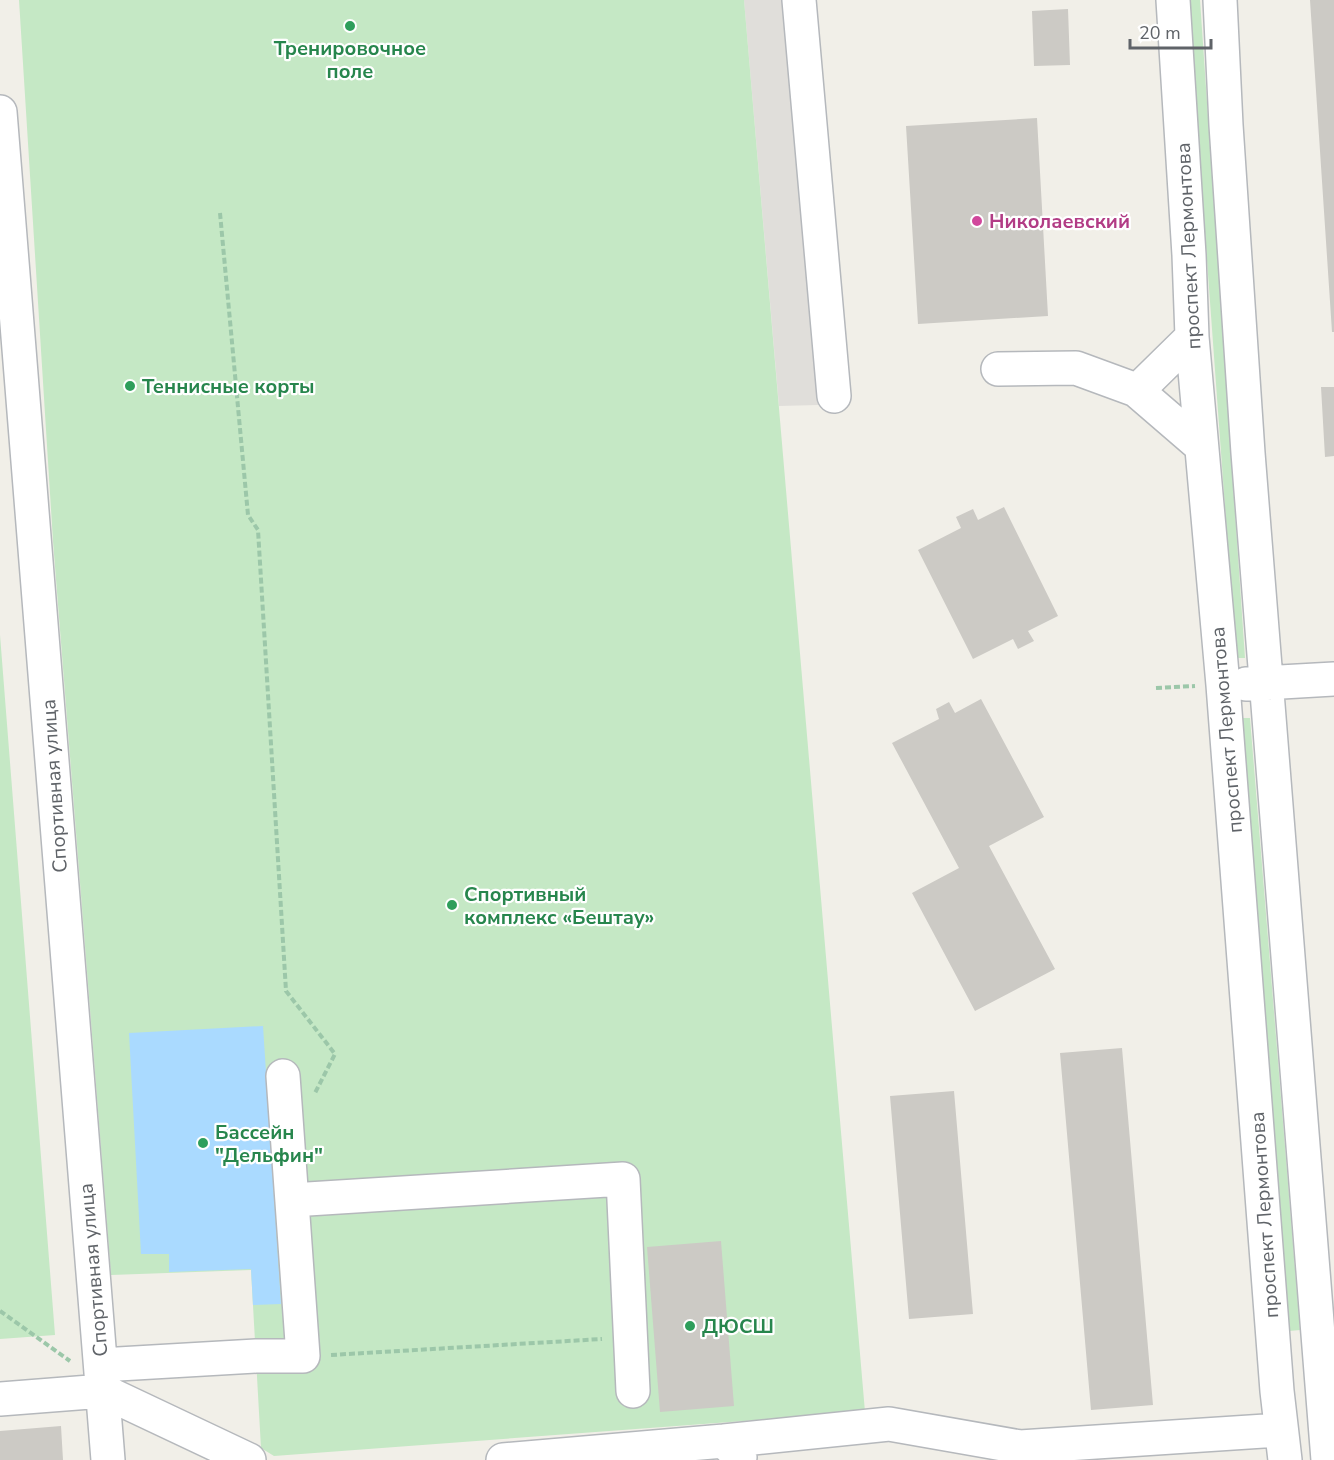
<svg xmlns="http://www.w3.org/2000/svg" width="1334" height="1460" font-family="'Nunito Sans',sans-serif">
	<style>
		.industrial { fill: #e0deda }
		.green { fill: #c5e8c5 }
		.water { fill: #aadaff }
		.building { fill: #cccac5 }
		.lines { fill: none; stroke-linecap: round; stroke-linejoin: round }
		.minor-casing { stroke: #b5b8bc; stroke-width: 36 }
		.path { stroke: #9cc7a9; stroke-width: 4; stroke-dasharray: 6 3; stroke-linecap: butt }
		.minor { stroke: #fff; stroke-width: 33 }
		.leisure-dot { fill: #2e9e5b; stroke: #fff; stroke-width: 2 }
		.hotel-dot { fill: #d1479c; stroke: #fff; stroke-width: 2 }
		.labels { text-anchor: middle; stroke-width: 4.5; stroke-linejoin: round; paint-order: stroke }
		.leisure-label { font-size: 20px; font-weight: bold; fill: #27864d; stroke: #fff; text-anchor: start }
		.hotel-label { font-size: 20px; font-weight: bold; fill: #b23c85; stroke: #fff; text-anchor: start }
		.street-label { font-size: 20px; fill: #5f6368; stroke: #fff }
	</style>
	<rect width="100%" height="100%" fill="#f1efe8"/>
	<path class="industrial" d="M 744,0 L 784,0 L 818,405 L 779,406 Z"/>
	<path class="green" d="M 19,0 L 744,0 L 865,1412 L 274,1456 L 261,1448 L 251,1270 L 111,1275 L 53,541 Z
		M 1188,0 L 1200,0 L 1245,658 L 1236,658 Z
		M 0,635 L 55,1335 L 0,1339 Z
		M 1240,718 L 1250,718 L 1300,1330 L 1289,1331 Z"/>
	<path class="water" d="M 263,1026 L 281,1304 L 253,1305 L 251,1269 L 169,1272 L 169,1254 L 141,1254 L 129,1033 Z"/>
	<path class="building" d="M 1310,0 L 1334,0 L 1334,332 L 1332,332 Z
		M 1068,9 L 1070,65 L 1034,66 L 1032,11 Z
		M 1037,118 L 1048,316 L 918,324 L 906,126 Z
		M 1321,387 L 1334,387 L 1334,456 L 1325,457 Z
		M 1004,507 L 1058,616 L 1028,631 L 1034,641 L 1018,649 L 1013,639 L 973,659 L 918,550 L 961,528 L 956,517 L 973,509 L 978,520 Z
		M 981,699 L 1044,817 L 989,846 L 1055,969 L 975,1011 L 912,893 L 959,868 L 892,743 L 939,719 L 936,709 L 949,702 L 955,713 Z
		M 1122,1048 L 1153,1405 L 1091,1410 L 1060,1053 Z
		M 954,1091 L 973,1314 L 909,1319 L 890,1096 Z
		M 721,1241 L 734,1406 L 660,1412 L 647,1247 Z
		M 61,1426 L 63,1460 L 0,1460 L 0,1431 Z"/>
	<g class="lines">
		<defs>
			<path id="minor" d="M 799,0 L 834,396
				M 1173,0 L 1189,255 L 1192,337 L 1223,685 L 1277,1391 L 1285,1460
				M 1220,0 L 1226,125 L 1248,453 L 1328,1460
				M 0,112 L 108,1460
				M 998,369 L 1076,368 L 1136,390 L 1201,446
				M 1137,391 L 1192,337
				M 1246,684 L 1334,679
				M 292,1200 L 623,1179 L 633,1391
				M 101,1365 L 256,1356 L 303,1356 L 283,1076
				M 0,1399 L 103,1391 L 249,1460
				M 724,1441 L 889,1424 L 1020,1447 L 1281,1430
				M 503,1460 L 724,1441 L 740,1457"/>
		</defs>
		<use href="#minor" class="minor-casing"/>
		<path class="path" d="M 220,213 L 248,515 L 258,530 L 286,991 L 335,1054 L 315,1093
			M 1156,688 L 1195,686
			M 0,1311 L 70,1361
			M 331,1355 L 602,1339"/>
		<use href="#minor" class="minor"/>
	</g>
	<g class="leisure-dot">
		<circle cx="350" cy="26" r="6"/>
		<circle cx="130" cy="386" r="6"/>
		<circle cx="452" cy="905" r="6"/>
		<circle cx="203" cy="1143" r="6"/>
		<circle cx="690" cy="1326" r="6"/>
	</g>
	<circle class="hotel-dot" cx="977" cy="221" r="6"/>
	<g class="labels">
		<g class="leisure-label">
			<text x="350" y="55" text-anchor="middle">Тренировочное<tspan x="350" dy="23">поле</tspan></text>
			<text x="142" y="393">Теннисные корты</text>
			<text x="464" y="901">Спортивный<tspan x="464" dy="23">комплекс «Бештау»</tspan></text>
			<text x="215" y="1139">Бассейн<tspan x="215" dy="23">"Дельфин"</tspan></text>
			<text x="702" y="1333">ДЮСШ</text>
		</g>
		<g class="hotel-label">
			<text x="989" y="228">Николаевский</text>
		</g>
		<g class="street-label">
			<text transform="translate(1188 246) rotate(-93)" y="7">проспект Лермонтова</text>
			<text transform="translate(1226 730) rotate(-95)" y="7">проспект Лермонтова</text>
			<text transform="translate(54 786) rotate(-94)" y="7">Спортивная улица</text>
			<text transform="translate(1264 1215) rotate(-94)" y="7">проспект Лермонтова</text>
			<text transform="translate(93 1270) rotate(-95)" y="7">Спортивная улица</text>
		</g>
	</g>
	<path d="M1130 39v9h81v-9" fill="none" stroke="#5f6368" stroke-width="3"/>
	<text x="1139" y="39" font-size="18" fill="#5f6368" stroke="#ffffff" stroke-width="4.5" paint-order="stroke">20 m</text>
</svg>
